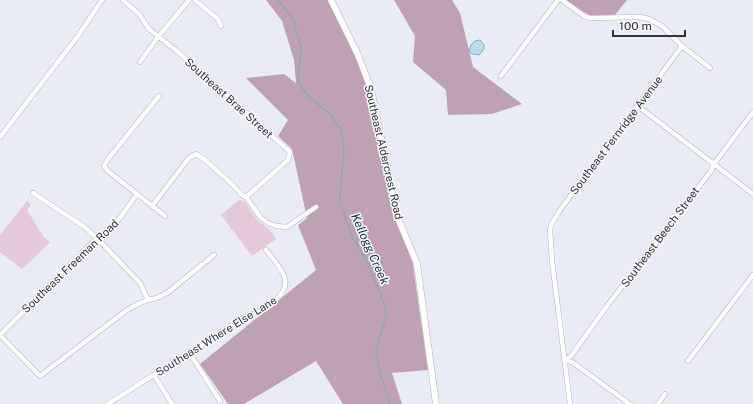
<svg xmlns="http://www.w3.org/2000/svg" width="753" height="404" font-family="'Public Sans',sans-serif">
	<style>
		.green { fill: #e3c9da }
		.forest { fill: #bfa1b5 }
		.water { fill: #b5dde7; stroke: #8daab2 }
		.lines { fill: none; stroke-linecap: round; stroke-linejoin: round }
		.stream { stroke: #8daab2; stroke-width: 1.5 }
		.minor-casing { stroke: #b1b3be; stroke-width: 5.5 }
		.tertiary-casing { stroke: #b1b3be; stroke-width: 7 }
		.minor { stroke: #fff; stroke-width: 4.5 }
		.tertiary { stroke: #fff; stroke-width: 6 }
		.labels { text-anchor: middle; stroke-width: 3; stroke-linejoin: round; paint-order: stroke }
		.street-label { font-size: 11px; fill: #313236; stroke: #f8f9fd }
		.water-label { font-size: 12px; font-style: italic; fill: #0b323a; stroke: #f8f9fd }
	</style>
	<rect width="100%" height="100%" fill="#e9ebf6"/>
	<path class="green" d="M 239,200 L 245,202 L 258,221 L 269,229 L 276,239 L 252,256 L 221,215 Z
		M 27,201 L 31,205 L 27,210 L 43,236 L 50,242 L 22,269 L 0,252 L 0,235 Z"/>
	<path class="forest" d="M 266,0 L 329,0 L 365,77 L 398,226 L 412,259 L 428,370 L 392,373 L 402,404 L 343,404 L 316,361 L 244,404 L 228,404 L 200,364 L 316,270 L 298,225 L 307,218 L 292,149 L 278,136 L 288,120 L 246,78 L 284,74 L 296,83 L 294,60 L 282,21 Z
		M 394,0 L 452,0 L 460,13 L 473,67 L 522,104 L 492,114 L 448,115 L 446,90 L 413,62 L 415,36 Z
		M 566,0 L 627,0 L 615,15 L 590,16 Z"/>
	<path class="water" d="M 480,40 L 484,45 L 484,49 L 479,55 L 472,54 L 469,51 L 471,45 L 475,41 Z"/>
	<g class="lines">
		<path class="stream" d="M 278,0 L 293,19 L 301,48 L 298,79 L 300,85 L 308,96 L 330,114 L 341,130 L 344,151 L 340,193 L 340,203 L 353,238 L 366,260 L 384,303 L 386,314 L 385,322 L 379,339 L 376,352 L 380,373 L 390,404"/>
		<defs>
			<path id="minor" d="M 123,0 L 139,14 L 149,29 L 178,52 L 290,152 L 288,160 L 246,197
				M 195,0 L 218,19 L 221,26
				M 562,0 L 584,16 L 590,18 L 640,17 L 649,19 L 662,26 L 682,46 L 710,68
				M 140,62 L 158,37 L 189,0
				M 501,76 L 558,0
				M 159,96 L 108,159 L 104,166 L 108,171 L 165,216
				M 638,106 L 753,194
				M 0,137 L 78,36 L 102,0
				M 33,193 L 83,226 L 97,238 L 140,283 L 148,300
				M 137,194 L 120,218 L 115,223 L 97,238 L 0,335 L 40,376 L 127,310 L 138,304 L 148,300 L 157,298 L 167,293 L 214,255
				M 152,206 L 189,158 L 196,154 L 204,159 L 232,184 L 242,195 L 246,197 L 261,218 L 268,223 L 276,226 L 287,227 L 316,207
				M 189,352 L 220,401
				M 565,360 L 571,356 L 607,306 L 711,171 L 714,164 L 753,112
				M 565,360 L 572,362 L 630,404
				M 688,361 L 753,275
				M 154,375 L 172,404
				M 108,404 L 245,317 C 259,313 289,297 285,279 C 283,269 272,258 266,250
				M 570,404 L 552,261 L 550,230 L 551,225 L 560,210 L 682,46
				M 658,404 L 665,394"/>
			<path id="tertiary" d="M 331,0 L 358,55 L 371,89 L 397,216 L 417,264 L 436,404"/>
		</defs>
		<use href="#minor" class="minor-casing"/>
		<use href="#tertiary" class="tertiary-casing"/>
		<use href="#minor" class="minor"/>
		<use href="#tertiary" class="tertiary"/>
	</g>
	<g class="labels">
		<g class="street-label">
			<text transform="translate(229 98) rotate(42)" y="4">Southeast Brae Street</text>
			<text transform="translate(616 135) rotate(-53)" y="4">Southeast Fernridge Avenue</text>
			<text transform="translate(384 152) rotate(77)" y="4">Southeast Aldercrest Road</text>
			<text transform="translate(660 237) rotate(-53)" y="4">Southeast Beech Street</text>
			<text transform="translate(70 266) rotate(-44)" y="4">Southeast Freeman Road</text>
			<text transform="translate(216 336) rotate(-32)" y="4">Southeast Where Else Lane</text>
		</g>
		<g class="water-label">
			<text transform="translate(370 249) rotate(66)" y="4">Kellogg Creek</text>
		</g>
	</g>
	<path d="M613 30v6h72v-6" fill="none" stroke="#313236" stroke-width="2"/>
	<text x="619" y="30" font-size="12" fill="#313236" stroke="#f8f9fd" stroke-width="3" paint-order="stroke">100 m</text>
</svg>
